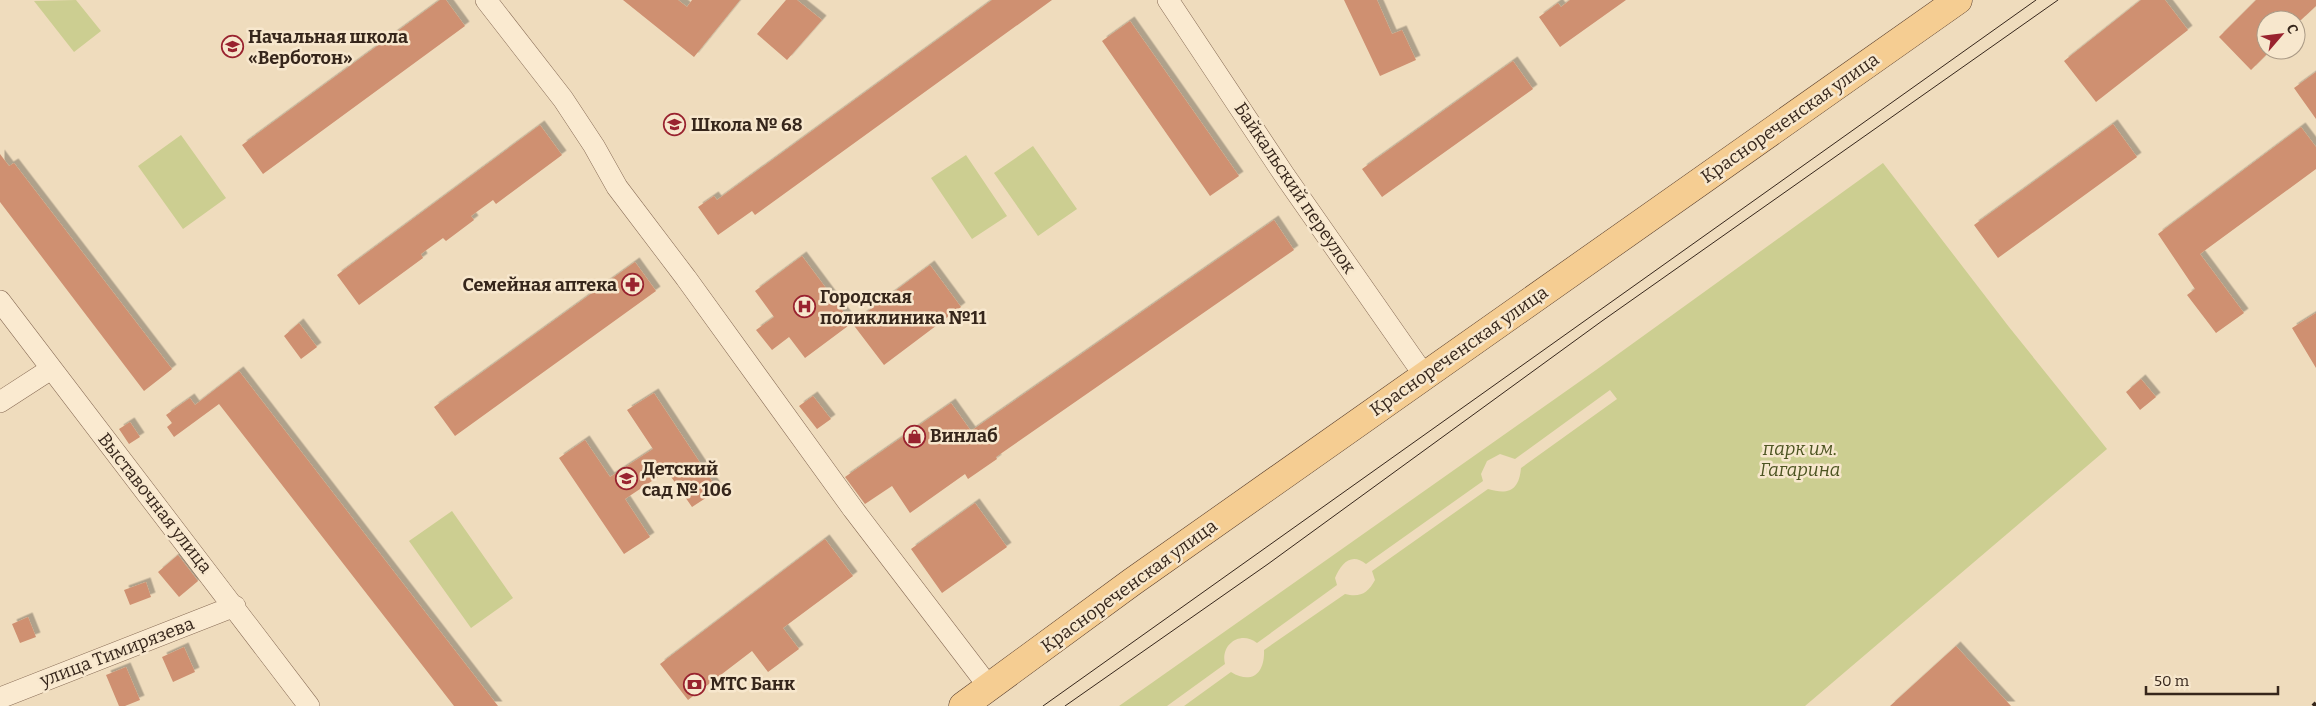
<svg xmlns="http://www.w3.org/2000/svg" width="2316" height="706" font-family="Bitter,serif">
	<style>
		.green { fill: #ccce91 }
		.building { fill: #cf9071; filter: url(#shadow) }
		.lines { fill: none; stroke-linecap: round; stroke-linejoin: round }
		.minor-casing { stroke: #886c56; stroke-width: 22 }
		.major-casing { stroke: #553a2a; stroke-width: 29 }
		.minor { stroke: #faead0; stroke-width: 21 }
		.major { stroke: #f5cd92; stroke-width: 28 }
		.tram { stroke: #36261b; stroke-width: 1 }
		.rail { stroke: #36261b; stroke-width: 4; stroke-dasharray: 9 9; stroke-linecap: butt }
		.labels { text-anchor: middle; stroke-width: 5; stroke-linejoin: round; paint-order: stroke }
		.poi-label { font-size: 18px; font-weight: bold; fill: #36261b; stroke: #f7e7cd; text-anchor: start }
		.street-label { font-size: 18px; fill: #36261b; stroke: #f7e7cd }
		.park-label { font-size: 18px; font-style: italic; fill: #4c5421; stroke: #f7e7cd }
	</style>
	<defs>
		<filter id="shadow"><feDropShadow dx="4.5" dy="-4.5" stdDeviation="0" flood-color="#0004"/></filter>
	</defs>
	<rect width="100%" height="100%" fill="#efdcbd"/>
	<path class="green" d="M 76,0 L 101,31 L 74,52 L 34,1 Z
		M 181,135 L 226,198 L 183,229 L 138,166 Z
		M 1033,146 L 1077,209 L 1038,236 L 994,173 Z
		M 966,155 L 1007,216 L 972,239 L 931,178 Z
		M 1883,163 L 2009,327 L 2107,449 L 1805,706 L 1184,706 L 1231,672 C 1252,685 1265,673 1264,650 L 1345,594 C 1360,598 1368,593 1375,580 L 1372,571 L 1488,489 C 1508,495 1519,491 1521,468 L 1617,399 L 1610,390 L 1515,459 L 1500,454 L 1487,461 L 1481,474 L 1483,481 L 1366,564 C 1351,552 1341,564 1335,578 L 1337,585 L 1257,643 C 1241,630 1220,644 1225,664 L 1167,706 L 1119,706 L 1596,370 Z
		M 452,511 L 513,598 L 471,628 L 409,541 Z"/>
	<path class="building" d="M 440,0 L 446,0 L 465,26 L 263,174 L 242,145 Z
		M 623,0 L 678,0 L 687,7 L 692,0 L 740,0 L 694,57 Z
		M 786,0 L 797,0 L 822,20 L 787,60 L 757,34 Z
		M 992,0 L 1052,0 L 755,215 L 752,211 L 718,235 L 698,207 L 714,196 L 717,200 Z
		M 1344,0 L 1377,0 L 1392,34 L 1402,30 L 1416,60 L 1380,76 Z
		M 1570,0 L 1626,0 L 1560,47 L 1539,17 L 1558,3 L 1561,7 Z
		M 2141,0 L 2165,0 L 2188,30 L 2096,102 L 2064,61 Z
		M 2256,0 L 2316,0 L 2316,6 L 2301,20 L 2266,20 L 2266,55 L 2251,70 L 2219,37 Z
		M 1130,21 L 1239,176 L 1210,196 L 1102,41 Z
		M 1513,61 L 1533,89 L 1382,197 L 1362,169 Z
		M 2316,72 L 2316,119 L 2294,88 Z
		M 2113,124 L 2137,157 L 1998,258 L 1974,225 Z
		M 540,125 L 562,155 L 496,204 L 493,200 L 471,216 L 474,220 L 446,241 L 443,238 L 421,254 L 423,258 L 359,305 L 337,275 Z
		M 2301,127 L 2316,147 L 2316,169 L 2200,254 L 2244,313 L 2216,333 L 2187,295 L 2195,289 L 2158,234 Z
		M 0,154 L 9,166 L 14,163 L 172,369 L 144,391 L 0,202 Z
		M 1274,220 L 1294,250 L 996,457 L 997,459 L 968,479 L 965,474 L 910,513 L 892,486 L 865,504 L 845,477 L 951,403 L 971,431 Z
		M 802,256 L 852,323 L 805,358 L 789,337 L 772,350 L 756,330 L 774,317 L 755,291 Z
		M 635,262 L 656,291 L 455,436 L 434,407 Z
		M 930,265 L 961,307 L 884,365 L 852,323 Z
		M 2316,313 L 2316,368 L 2292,328 Z
		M 299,323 L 317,347 L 301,359 L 284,336 Z
		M 239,371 L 398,577 L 498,706 L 454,706 L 219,404 L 174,437 L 167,427 L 172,423 L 166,415 L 190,398 L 195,405 Z
		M 2141,379 L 2156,397 L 2140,410 L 2126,392 Z
		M 654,393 L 718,490 L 692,507 L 667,471 L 625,499 L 650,537 L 624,554 L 559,458 L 585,440 L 610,477 L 653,449 L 627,410 Z
		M 813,396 L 831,419 L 817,429 L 799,406 Z
		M 130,422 L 140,437 L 129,444 L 119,429 Z
		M 975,503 L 1007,547 L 942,593 L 911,549 Z
		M 825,539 L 853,576 L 783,628 L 799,649 L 768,672 L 752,651 L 688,700 L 660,664 Z
		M 178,555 L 198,581 L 179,597 L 158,572 Z
		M 146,582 L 151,597 L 130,605 L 124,590 Z
		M 28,617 L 36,637 L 20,643 L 12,624 Z
		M 1956,646 L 2011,706 L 1890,706 Z
		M 184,647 L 195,672 L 173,682 L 162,657 Z
		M 126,667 L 140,700 L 125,706 L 119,706 L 106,675 Z"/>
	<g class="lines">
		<defs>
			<path id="minor" d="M 486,0 L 563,99 L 594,146 L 617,187 L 686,278 L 853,509 L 989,687
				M 1168,0 L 1285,176 L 1424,375
				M 0,301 L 309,706
				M 0,402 L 51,369
				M 0,698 L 235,606"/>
			<path id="major" d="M 963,706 L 1132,582 L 1958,0"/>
		</defs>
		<use href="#minor" class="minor-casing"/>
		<use href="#major" class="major-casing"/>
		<use href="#minor" class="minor"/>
		<use href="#major" class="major"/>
		<path class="tram" d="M 1043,706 L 2036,0
			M 1065,706 L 1268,564 L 1602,321 L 2058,0"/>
		<path class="rail" d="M 2313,706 L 2316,703"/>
	</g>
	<defs>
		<symbol id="school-ring" viewBox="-11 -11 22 22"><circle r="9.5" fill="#f7e7cd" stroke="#99232f" stroke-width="1.5"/><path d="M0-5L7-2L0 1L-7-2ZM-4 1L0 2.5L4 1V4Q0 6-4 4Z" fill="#99232f"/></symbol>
		<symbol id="pharmacy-ring" viewBox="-11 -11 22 22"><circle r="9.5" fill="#f7e7cd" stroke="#99232f" stroke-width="1.5"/><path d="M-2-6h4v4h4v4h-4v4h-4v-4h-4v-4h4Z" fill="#99232f"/></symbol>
		<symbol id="hospital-ring" viewBox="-11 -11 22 22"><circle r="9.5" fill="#f7e7cd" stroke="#99232f" stroke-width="1.5"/><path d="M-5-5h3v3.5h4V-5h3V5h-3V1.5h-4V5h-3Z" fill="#99232f"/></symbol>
		<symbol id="shop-ring" viewBox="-11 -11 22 22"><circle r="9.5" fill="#f7e7cd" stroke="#99232f" stroke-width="1.5"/><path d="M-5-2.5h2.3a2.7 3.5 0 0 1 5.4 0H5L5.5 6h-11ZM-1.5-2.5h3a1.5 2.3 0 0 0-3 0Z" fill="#99232f"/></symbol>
		<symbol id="bank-ring" viewBox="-11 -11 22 22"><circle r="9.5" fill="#f7e7cd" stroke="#99232f" stroke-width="1.5"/><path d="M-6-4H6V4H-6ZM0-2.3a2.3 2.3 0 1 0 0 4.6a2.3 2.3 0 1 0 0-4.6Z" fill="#99232f"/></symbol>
	</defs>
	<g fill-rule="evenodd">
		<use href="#school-ring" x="220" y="34" width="25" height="25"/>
		<use href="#school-ring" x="662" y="112" width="25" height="25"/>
		<use href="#pharmacy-ring" x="620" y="272" width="25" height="25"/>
		<use href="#hospital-ring" x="792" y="294" width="25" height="25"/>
		<use href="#shop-ring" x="902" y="424" width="25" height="25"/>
		<use href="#school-ring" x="614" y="466" width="25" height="25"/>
		<use href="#bank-ring" x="682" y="672" width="25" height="25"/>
	</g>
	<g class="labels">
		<g class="poi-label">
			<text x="248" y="43">Начальная школа<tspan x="248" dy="21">«Верботон»</tspan></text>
			<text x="691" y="131">Школа № 68</text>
			<text x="617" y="291" text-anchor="end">Семейная аптека</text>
			<text x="820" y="303">Городская<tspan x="820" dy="21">поликлиника №11</tspan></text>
			<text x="930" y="442">Винлаб</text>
			<text x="642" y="475">Детский<tspan x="642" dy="21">сад № 106</tspan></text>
			<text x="710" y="690">МТС Банк</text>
		</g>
		<g class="street-label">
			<text transform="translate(1790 118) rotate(-35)" y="6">Краснореченская улица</text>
			<text transform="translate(1295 188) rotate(56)" y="6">Байкальский переулок</text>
			<text transform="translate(1459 351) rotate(-35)" y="6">Краснореченская улица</text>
			<text transform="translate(155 503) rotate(52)" y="6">Выставочная улица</text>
			<text transform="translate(1129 586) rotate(-36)" y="6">Краснореченская улица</text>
			<text transform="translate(117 652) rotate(-21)" y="6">улица Тимирязева</text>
		</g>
		<g class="park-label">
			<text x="1800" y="455">парк им.<tspan x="1800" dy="21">Гагарина</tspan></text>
		</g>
	</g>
	<g transform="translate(2281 35) rotate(62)"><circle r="24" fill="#f7e7cd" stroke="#aa9a86"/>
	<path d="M0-4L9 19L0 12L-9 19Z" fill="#99232f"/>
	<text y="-8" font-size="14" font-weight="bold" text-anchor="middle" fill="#36261b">С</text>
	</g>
	<path d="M2146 686v8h132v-8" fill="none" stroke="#36261b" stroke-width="2.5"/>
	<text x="2154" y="686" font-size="15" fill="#36261b" stroke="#f7e7cd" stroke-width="4" paint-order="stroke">50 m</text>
</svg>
